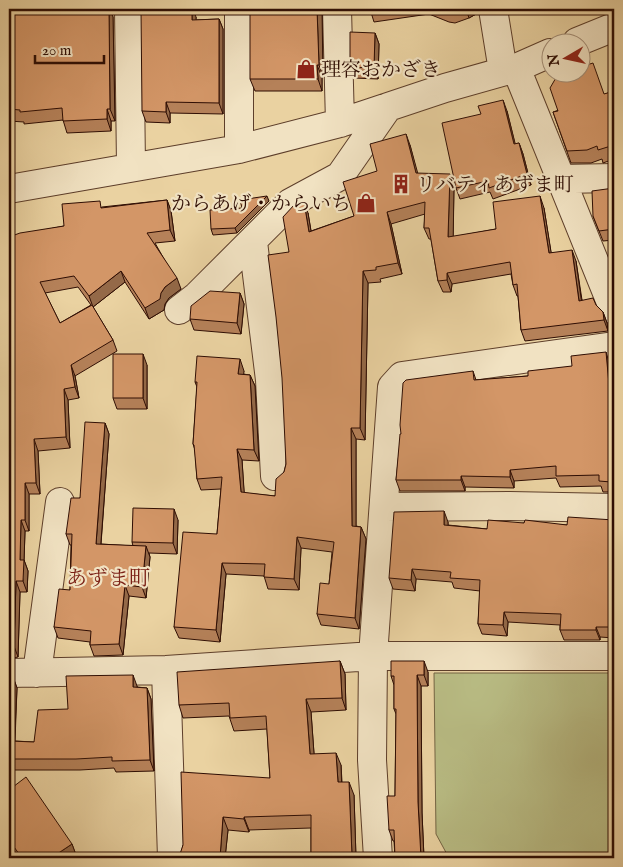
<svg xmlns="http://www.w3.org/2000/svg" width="623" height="867" font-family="'IM FELL English','Noto Serif JP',serif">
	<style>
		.green { fill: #b8bb83; stroke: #736443 }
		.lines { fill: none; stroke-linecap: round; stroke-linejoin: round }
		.minor-casing { stroke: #5d3e2a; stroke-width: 30 }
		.minor { stroke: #f1e2c2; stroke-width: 28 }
		.wall { fill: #b58159; stroke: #2e0d03; fill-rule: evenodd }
		.shaded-wall { fill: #946948; stroke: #2e0d03 }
		.building { fill: #d39667; stroke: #2e0d03 }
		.labels { text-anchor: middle; stroke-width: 4.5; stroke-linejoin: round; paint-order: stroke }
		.poi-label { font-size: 20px; fill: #2e0d03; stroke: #f1e2c2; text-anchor: start }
		.neighbourhood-label { font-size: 21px; fill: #7a1f14; stroke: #f1e2c2 }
	</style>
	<rect width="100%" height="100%" fill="#ead2a1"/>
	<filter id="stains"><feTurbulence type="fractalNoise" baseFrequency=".004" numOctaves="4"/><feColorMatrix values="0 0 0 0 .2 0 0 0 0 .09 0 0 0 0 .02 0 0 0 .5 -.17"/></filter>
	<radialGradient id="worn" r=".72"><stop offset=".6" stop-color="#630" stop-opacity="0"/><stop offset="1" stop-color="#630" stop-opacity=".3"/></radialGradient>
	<path class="green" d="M 434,673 L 614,673 L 614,858 L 449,858 L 436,834 Z"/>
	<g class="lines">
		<defs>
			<path id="minor" d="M 129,9 L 131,166
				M 337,9 L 340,123
				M 493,9 L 503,71
				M 577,42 L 614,27
				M 516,68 L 614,310
				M 239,149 L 239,9
				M 561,179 L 614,178
				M 9,189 L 239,149 L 340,123 L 445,88 L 516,68 L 550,53
				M 253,242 L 270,380 L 275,476
				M 179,310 L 197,296 L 290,203 L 340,176 L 388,107
				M 384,507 L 510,506 L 614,508
				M 166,670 L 172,858
				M 9,673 L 166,670 L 373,656 L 614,656
				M 37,673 L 60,502
				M 378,858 L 372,760 L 373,656 L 392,387 L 402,376 L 614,346"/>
		</defs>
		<use href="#minor" class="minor-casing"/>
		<use href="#minor" class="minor"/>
	</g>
	<path class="wall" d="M 9,9 L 110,9 L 113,17 L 115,121 L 111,121 L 111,131 L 67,133 L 63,120 L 24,124 L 24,122 L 9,121 Z
		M 322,9 L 323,77 L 322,77 L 322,91 L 255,91 L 250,79 Z
		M 370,9 L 478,9 L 478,13 L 469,18 L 455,23 L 449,22 L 429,14 L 374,22 Z
		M 547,9 L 568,9 L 549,13 Z
		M 196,17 L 196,20 L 219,19 L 223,29 L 223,114 L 170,113 L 170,123 L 146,122 L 142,111 Z
		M 375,33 L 379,44 L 378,79 L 354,78 L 350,67 Z
		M 614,91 L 614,159 L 603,163 L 602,159 L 591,163 L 571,163 L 553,112 Z
		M 507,111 L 515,144 L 519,143 L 523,154 L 531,185 L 493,199 L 490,192 L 460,199 L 456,188 Z
		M 410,145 L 417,173 L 454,186 L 453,237 L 496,229 L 544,208 L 551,253 L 576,261 L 582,300 L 596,305 L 603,312 L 607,323 L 608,331 L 525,341 L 521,330 L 518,296 L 517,296 L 513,285 L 511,274 L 452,284 L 451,292 L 443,292 L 438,281 L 431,239 L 429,239 L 424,228 L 425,214 L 391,224 L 402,274 L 380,279 L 381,282 L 368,283 L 365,440 L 356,439 L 356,526 L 361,527 L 366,539 L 359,629 L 321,625 L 317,614 L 329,584 L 332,552 L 301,548 L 299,590 L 268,589 L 264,576 L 226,574 L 220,642 L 179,638 L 174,627 L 217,534 L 221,489 L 201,490 L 197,479 L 195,450 L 193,444 L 197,387 L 195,382 L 244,371 L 243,374 L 250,375 L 255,386 L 259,461 L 242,460 L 244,493 L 275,496 L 284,472 L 286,464 L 289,252 L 308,213 L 311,231 L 354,216 L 377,171 Z
		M 614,188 L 614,240 L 603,241 L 593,216 Z
		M 167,200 L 171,211 L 175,241 L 155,243 L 181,289 L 169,298 L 165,304 L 164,310 L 149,319 L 125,282 L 93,307 L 113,340 L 117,351 L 75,376 L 79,398 L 68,400 L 70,448 L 38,451 L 40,494 L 29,494 L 29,531 L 25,531 L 24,560 L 28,571 L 27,592 L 20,592 L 18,657 L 9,659 L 9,237 L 64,226 L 102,207 ZM 78,287 L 91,305 L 60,323 L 45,293 Z
		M 269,201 L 237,233 L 213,235 L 211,229 L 242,208 Z
		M 240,293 L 244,304 L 241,334 L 194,330 L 190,319 Z
		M 609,362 L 614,411 L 614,492 L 603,492 L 601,486 L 560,487 L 556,478 L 514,481 L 514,488 L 465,487 L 465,491 L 400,491 L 396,480 L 401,434 L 473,371 L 476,380 L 528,376 Z
		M 147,365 L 147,409 L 117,409 L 113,398 Z
		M 105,423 L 109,434 L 101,544 L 133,546 L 132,542 L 178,520 L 177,554 L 149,553 L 150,557 L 146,598 L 129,596 L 123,655 L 94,656 L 90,645 L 90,642 L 58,638 L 54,627 L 70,590 L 71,545 L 70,545 L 66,534 L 80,498 Z
		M 614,520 L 614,638 L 600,637 L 600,640 L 564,640 L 560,630 L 560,625 L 508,622 L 507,636 L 482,634 L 478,624 L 480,591 L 454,588 L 452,582 L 416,579 L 415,591 L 393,589 L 389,578 L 448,522 L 448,525 L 487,529 L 524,523 L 567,525 Z
		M 340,661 L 345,674 L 346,710 L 311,712 L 314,754 L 341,765 L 342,782 L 354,795 L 356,858 L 311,858 L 311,828 L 249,830 L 249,832 L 228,830 L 225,858 L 180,858 L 183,845 L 270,778 L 267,729 L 234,731 L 229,716 L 183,718 L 179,705 Z
		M 428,672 L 428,686 L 421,686 L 422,813 L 424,858 L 395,858 L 394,841 L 393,841 L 389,830 L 395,796 L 396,714 L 394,709 L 394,685 L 391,676 Z
		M 9,677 L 13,677 L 17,688 L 15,741 L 34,742 L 68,709 L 137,686 L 137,687 L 147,688 L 151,699 L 154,771 L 116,772 L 114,768 L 80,770 L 14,770 L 14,779 L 9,773 Z
		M 9,790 L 72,844 L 76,855 L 72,858 L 18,858 L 9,845 Z"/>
	<path class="shaded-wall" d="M 109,9 L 110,9 L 113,17 L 115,121 L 110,109 Z
		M 192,9 L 193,9 L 196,17 L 196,31 L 192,20 Z
		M 317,9 L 322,9 L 323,77 L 319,65 Z
		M 466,9 L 478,9 L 478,13 L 469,18 Z
		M 219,19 L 223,29 L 223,114 L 219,103 Z
		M 375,33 L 379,44 L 378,79 L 374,68 Z
		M 317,65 L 322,77 L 322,91 L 318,79 Z
		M 503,100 L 507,111 L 518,155 L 514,144 Z
		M 166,102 L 170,113 L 170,123 L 166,112 Z
		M 107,109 L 111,121 L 111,131 L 107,119 Z
		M 406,134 L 410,145 L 421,185 L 416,173 Z
		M 519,143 L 523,154 L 531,185 L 527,174 Z
		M 450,174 L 454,186 L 453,249 L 448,237 Z
		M 267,196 L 269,201 L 237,233 L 235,228 Z
		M 540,196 L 544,208 L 553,264 L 549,253 Z
		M 167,200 L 171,211 L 175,241 L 170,230 Z
		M 304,202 L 308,213 L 313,243 L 309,232 Z
		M 387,212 L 391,224 L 402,274 L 398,263 Z
		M 572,250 L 576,261 L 583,312 L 579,301 Z
		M 121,271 L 125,282 L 93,307 L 89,296 Z
		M 363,271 L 368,283 L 365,440 L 360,428 Z
		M 447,273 L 452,284 L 451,292 L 447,280 Z
		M 177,278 L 181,289 L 169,298 L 165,304 L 164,310 L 149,319 L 145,308 L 161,293 L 165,287 Z
		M 240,293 L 244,304 L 241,334 L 237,323 Z
		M 603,312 L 607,323 L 608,331 L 604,320 Z
		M 606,352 L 609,362 L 614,411 L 614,430 L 613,427 Z
		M 143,354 L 147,365 L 147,409 L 143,398 Z
		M 240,359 L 244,371 L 243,385 L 238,374 Z
		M 71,365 L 75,376 L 79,398 L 75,387 Z
		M 250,375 L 255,386 L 259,461 L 254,450 Z
		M 64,389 L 68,400 L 70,448 L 66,437 Z
		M 105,423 L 109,434 L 100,555 L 96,544 Z
		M 351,428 L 356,439 L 356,537 L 352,526 Z
		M 34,439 L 38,451 L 40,494 L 36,483 Z
		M 237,449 L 242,460 L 245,504 L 241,492 Z
		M 510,470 L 514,481 L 514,488 L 510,477 Z
		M 461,476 L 465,487 L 465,491 L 461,480 Z
		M 25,483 L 29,494 L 29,531 L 25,520 Z
		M 174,509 L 178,520 L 177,554 L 173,543 Z
		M 444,511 L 448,522 L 448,536 L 444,525 Z
		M 21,520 L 25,531 L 24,562 L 24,560 L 28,571 L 27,592 L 23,581 L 20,560 Z
		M 361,527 L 366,539 L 359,629 L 355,618 Z
		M 297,537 L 301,548 L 299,590 L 294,579 Z
		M 146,546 L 150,557 L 146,598 L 142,587 Z
		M 222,563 L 226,574 L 220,642 L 216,630 Z
		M 412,569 L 416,579 L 415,591 L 411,580 Z
		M 16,581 L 20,592 L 18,657 L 14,646 Z
		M 125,585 L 129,596 L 123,655 L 119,644 Z
		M 504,612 L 508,622 L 507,636 L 503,625 Z
		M 596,627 L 600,637 L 600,640 L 596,630 Z
		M 340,661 L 345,674 L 346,710 L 342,698 Z
		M 424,661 L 428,672 L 428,686 L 424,675 Z
		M 133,675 L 137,686 L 137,698 L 133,687 Z
		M 417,675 L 421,686 L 422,813 L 424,858 L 421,858 L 418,802 Z
		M 13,677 L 17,688 L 14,752 L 10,741 Z
		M 147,688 L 151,699 L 154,771 L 150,760 Z
		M 306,699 L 311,712 L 315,767 L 310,754 Z
		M 336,753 L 341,765 L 342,795 L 338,782 Z
		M 10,759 L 14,770 L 14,779 L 10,768 Z
		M 349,782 L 354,795 L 356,858 L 353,858 L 352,856 Z
		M 223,817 L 228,830 L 225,858 L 220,858 Z
		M 244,817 L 249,830 L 249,832 L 244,819 Z
		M 72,844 L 76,855 L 72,858 L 51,858 Z"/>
	<path class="building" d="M 9,9 L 109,9 L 110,109 L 107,109 L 107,119 L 63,121 L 62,108 L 20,112 L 20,110 L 9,109 Z
		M 141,9 L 192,9 L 192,20 L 219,19 L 219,103 L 166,102 L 166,112 L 142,111 Z
		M 250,9 L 317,9 L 319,65 L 317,65 L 318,79 L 250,79 Z
		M 442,9 L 457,9 L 451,11 Z
		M 350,32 L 375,33 L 374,68 L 350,67 Z
		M 593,63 L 604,94 L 614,91 L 614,145 L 598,150 L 597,146 L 587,150 L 567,151 L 553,112 L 558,111 L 550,88 L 557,76 L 567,72 L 580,72 L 580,67 Z
		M 503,100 L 514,144 L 519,143 L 527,174 L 489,188 L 488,181 L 456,188 L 442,123 L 481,114 L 478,106 Z
		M 406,134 L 416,173 L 450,174 L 448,237 L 496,229 L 493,202 L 540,196 L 549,253 L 572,250 L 579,301 L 593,298 L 596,305 L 603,312 L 604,320 L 521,330 L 517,284 L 513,285 L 510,262 L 447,273 L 447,280 L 438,281 L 429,228 L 424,228 L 425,202 L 387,212 L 398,263 L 376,267 L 376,270 L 363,271 L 360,428 L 351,428 L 352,526 L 361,527 L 355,618 L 317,614 L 320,583 L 329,584 L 334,542 L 297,537 L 294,579 L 264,577 L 265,564 L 222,563 L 216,630 L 174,627 L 183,532 L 217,534 L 222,477 L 197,479 L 194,445 L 193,444 L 197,382 L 195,382 L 197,356 L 240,359 L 238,374 L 250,375 L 254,450 L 237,449 L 241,492 L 275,496 L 276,479 L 284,472 L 286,464 L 282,378 L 276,317 L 268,255 L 289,252 L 283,217 L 295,204 L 304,202 L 309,232 L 354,216 L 343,182 L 377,171 L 370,144 Z
		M 614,188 L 614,229 L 599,231 L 593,216 L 592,191 Z
		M 267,196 L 235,228 L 211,229 L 210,210 L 242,208 L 240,200 Z
		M 167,200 L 170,230 L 147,233 L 177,278 L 165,287 L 161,293 L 160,299 L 145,308 L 121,271 L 89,296 L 74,276 L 40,282 L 60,323 L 92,305 L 113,340 L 71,365 L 75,387 L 64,389 L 66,437 L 34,439 L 36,483 L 25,483 L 25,520 L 21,520 L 20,560 L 24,560 L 23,581 L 16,581 L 14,646 L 9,647 L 9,237 L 20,233 L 64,226 L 62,204 L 100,201 L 101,208 Z
		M 210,291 L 240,293 L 237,323 L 190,319 L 191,306 Z
		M 606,352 L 613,427 L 614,427 L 614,483 L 611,482 L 599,481 L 599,475 L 556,476 L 556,466 L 510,470 L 510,477 L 461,476 L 461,480 L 396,480 L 400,434 L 401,434 L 400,425 L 403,383 L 406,380 L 473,371 L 474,380 L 528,376 L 528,371 L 572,366 L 571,356 Z
		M 113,354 L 143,354 L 143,398 L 113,398 Z
		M 85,422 L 105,423 L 96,544 L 146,546 L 142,587 L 125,585 L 119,644 L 90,645 L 91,631 L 54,627 L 59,589 L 70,590 L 72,534 L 66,534 L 71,498 L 80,498 Z
		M 133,508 L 174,509 L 173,543 L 132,542 Z
		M 444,511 L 444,525 L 487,529 L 488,520 L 524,523 L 525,520 L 567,525 L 568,517 L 614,520 L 614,627 L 596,627 L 596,630 L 560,630 L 561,614 L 504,612 L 503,625 L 478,624 L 480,580 L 450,578 L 451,572 L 412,569 L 411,580 L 389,578 L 394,512 Z
		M 340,661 L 342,698 L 306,699 L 310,754 L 336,753 L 338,782 L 349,782 L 352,856 L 311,856 L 311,815 L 244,817 L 244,819 L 223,817 L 220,858 L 180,858 L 180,854 L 183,845 L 181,772 L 270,778 L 266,716 L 230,718 L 229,703 L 179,705 L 177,672 Z
		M 391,661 L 424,661 L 424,675 L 417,675 L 418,802 L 421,858 L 395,858 L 394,830 L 389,830 L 387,796 L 395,796 L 396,709 L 394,709 L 394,676 L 391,676 Z
		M 133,675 L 133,687 L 147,688 L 150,760 L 112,761 L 112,757 L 76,759 L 10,759 L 10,768 L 9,767 L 9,677 L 13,677 L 10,741 L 34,742 L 38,710 L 68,709 L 66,676 Z
		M 26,777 L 72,844 L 51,858 L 22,858 L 9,840 L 9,790 Z"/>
	<defs>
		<symbol id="shop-bare" viewBox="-9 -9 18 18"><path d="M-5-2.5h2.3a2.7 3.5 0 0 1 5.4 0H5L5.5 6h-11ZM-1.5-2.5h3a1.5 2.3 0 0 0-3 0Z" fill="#8f2418" stroke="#f1e2c2" stroke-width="2.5" paint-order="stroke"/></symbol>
		<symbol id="building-bare" viewBox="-9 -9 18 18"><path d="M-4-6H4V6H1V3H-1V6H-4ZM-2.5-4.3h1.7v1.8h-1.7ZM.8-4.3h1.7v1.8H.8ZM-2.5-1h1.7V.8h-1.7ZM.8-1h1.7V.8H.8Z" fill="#8f2418" stroke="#f1e2c2" stroke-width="2.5" paint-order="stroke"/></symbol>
	</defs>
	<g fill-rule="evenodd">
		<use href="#shop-bare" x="292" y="55" width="28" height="28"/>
		<use href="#building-bare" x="387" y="170" width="28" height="28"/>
		<use href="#shop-bare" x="352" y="189" width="28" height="28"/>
	</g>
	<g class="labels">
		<g class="poi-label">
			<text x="321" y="76">理容おかざき</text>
			<text x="416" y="191">リバティあずま町</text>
			<text x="351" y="210" text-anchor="end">からあげ・からいち</text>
		</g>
		<g class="neighbourhood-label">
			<text x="108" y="585">あずま町</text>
		</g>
	</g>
	<rect width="623" height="867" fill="none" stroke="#ead2a1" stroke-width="30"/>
	<rect x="10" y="10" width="603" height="847" fill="none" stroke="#2e0d03" stroke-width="2.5"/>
	<rect x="15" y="15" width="593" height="837" fill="none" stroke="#2e0d03"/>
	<g transform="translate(566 58) rotate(261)"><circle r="24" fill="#f1e2c2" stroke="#a38d76"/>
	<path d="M0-4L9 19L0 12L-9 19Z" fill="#8f2418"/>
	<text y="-8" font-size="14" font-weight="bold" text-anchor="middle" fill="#2e0d03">N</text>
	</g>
	<path d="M35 55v8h69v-8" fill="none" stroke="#2e0d03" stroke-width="2.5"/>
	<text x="42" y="55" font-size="15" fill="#2e0d03" stroke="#f1e2c2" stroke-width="4" paint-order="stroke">20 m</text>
	<rect width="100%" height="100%" filter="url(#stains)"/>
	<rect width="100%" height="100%" fill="url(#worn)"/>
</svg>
